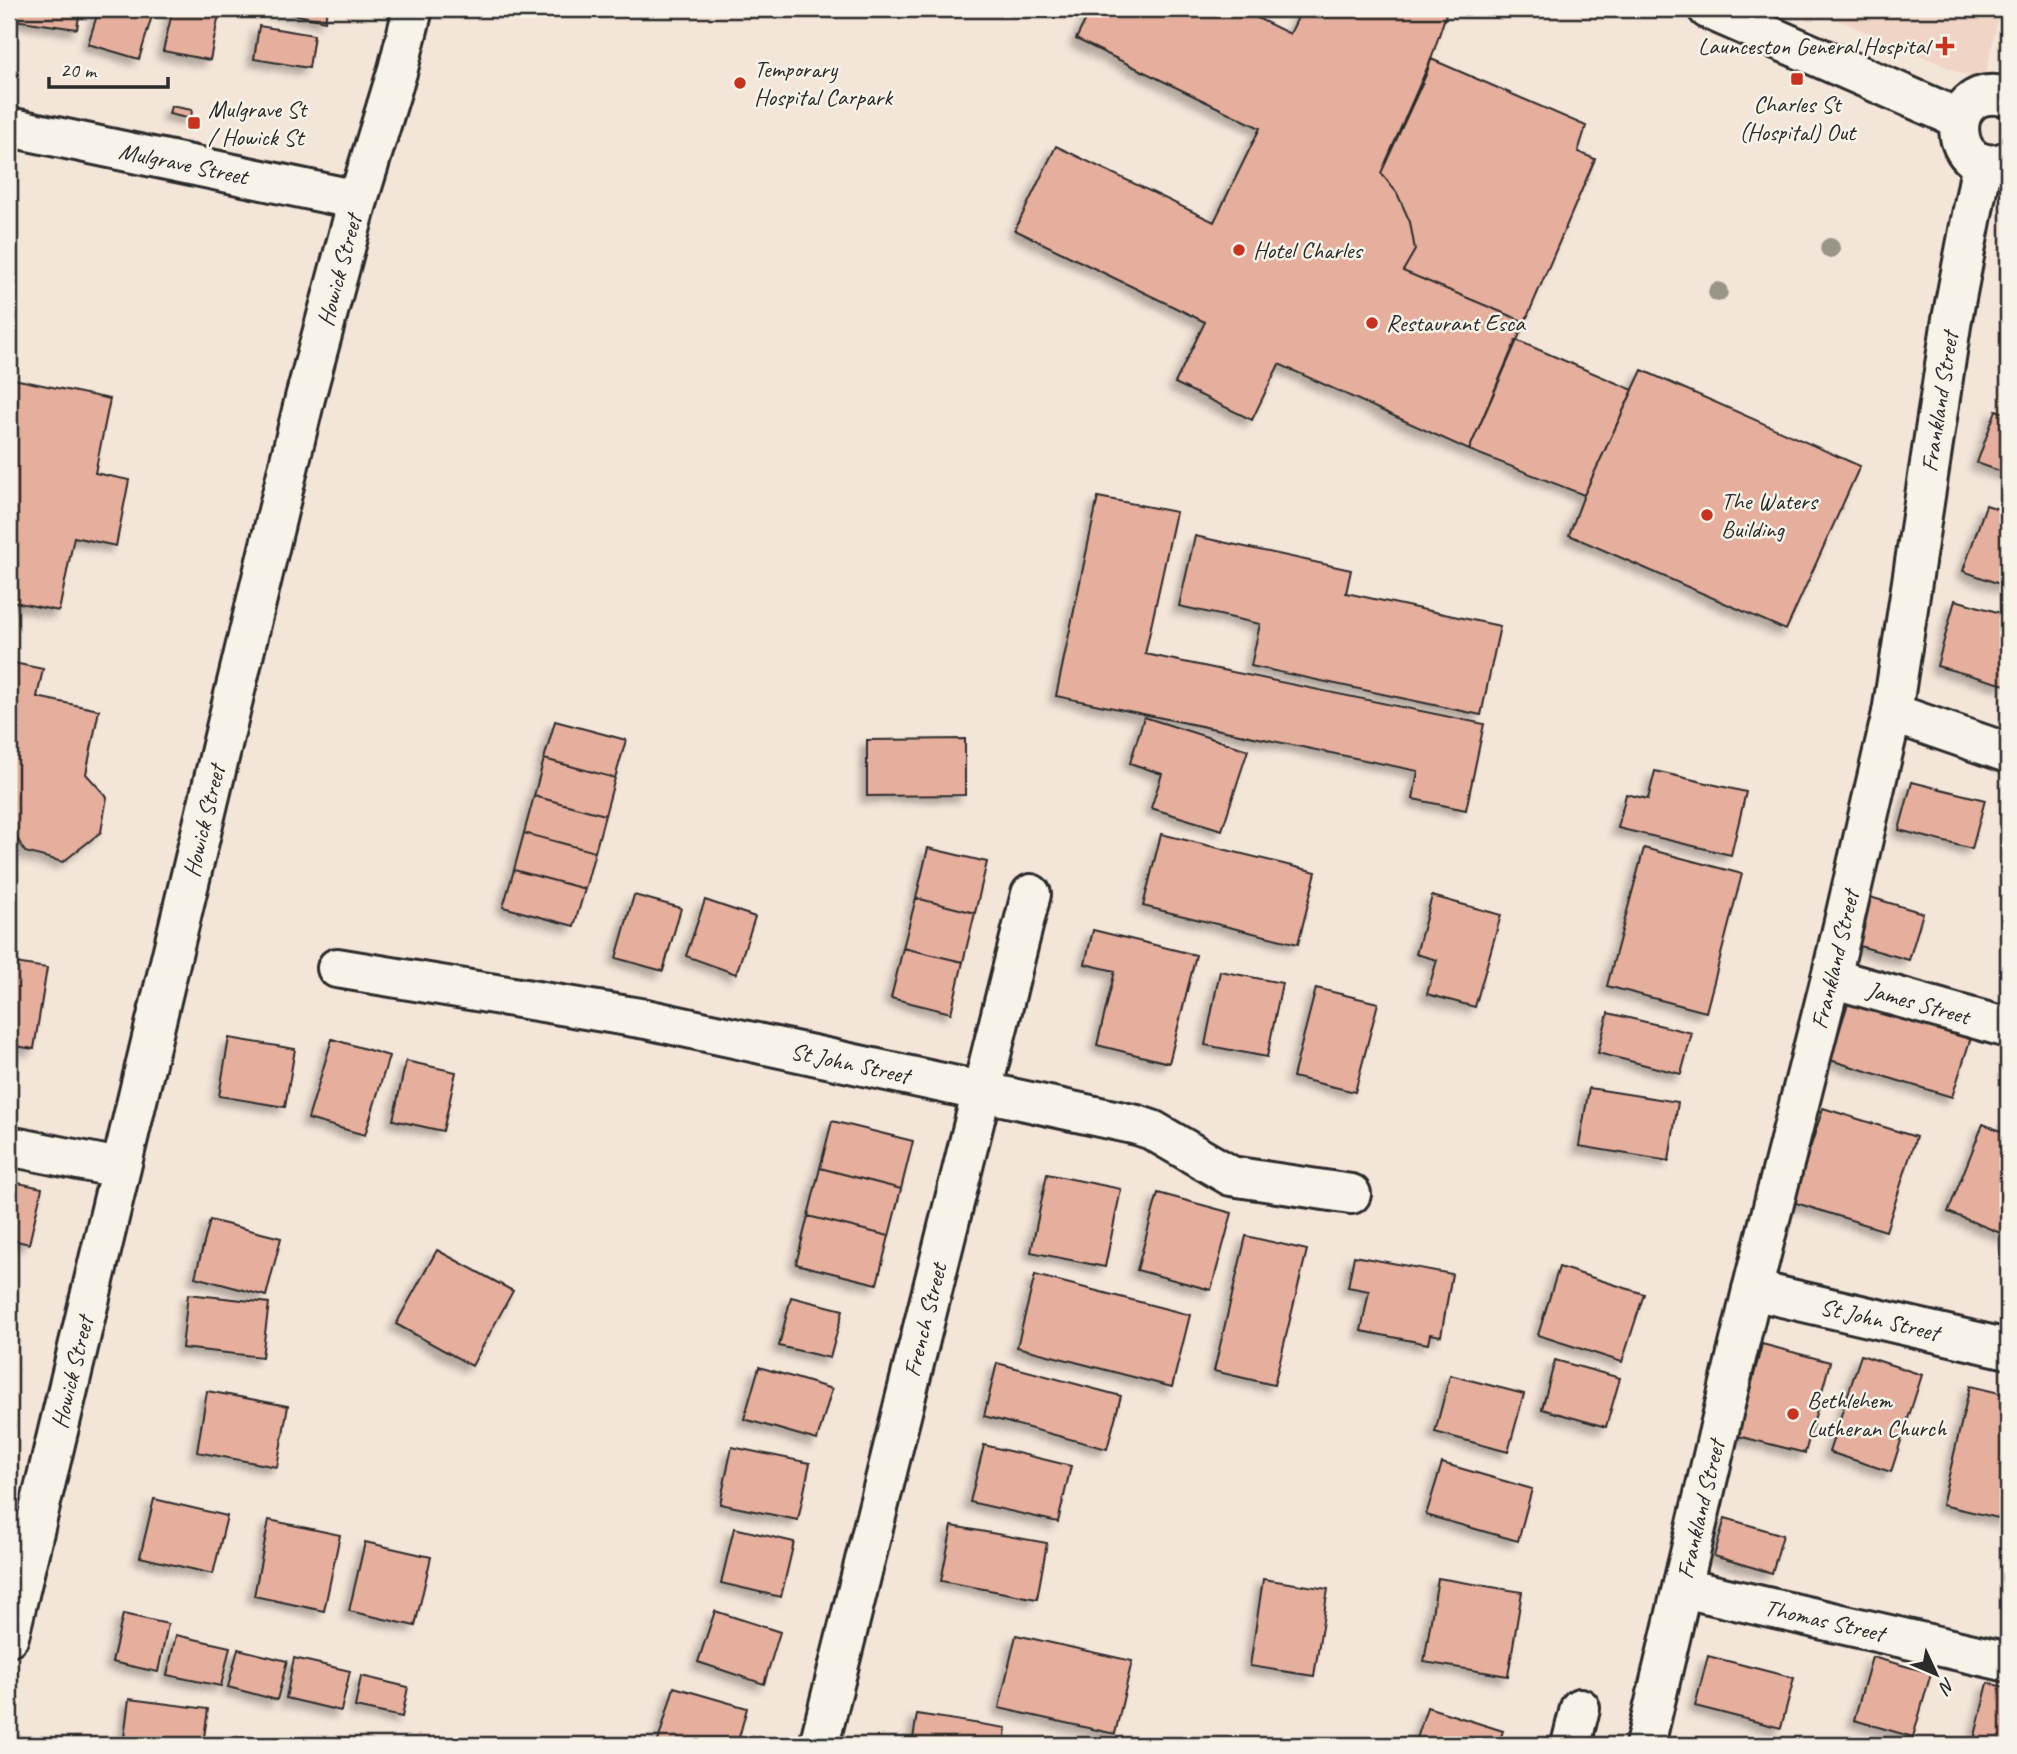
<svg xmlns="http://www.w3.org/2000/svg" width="2017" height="1754" font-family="Caveat,sans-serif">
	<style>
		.built { fill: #f0d5c7 }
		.building { fill: #e6af9d; stroke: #2b2b2b; stroke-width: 2; filter: url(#shadow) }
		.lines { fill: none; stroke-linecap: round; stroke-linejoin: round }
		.minor-casing { stroke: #2b2b2b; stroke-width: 44 }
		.tertiary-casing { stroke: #2b2b2b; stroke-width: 44 }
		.minor { stroke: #f7f3e8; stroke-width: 38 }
		.tertiary { stroke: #f7f3e8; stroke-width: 38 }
		.tree { fill: #9a9687 }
		.poi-dot { fill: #c8321e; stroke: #f7f3e8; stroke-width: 2.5 }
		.labels { text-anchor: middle; stroke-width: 5; stroke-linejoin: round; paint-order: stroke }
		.poi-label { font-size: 24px; fill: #2b2b2b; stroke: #f7f3e8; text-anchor: start }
		.street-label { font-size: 24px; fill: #2b2b2b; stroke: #f7f3e8 }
	</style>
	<defs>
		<filter id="shadow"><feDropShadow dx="-6" dy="6" stdDeviation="3.5" flood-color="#0004"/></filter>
	</defs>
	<rect width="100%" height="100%" fill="#f4e5d9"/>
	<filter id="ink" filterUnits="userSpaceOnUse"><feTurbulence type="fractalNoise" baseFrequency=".0143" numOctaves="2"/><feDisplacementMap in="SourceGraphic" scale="14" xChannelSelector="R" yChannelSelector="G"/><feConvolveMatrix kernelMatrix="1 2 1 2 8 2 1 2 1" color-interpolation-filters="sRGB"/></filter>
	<g filter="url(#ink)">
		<path class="built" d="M 1812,9 L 2000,9 L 1984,83 Z"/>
		<path class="building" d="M 16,9 L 80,9 L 77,29 L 14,20 Z
			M 99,9 L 154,9 L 139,59 L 88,44 Z
			M 173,9 L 220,9 L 210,60 L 163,51 Z
			M 270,9 L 327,9 L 325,21 Z
			M 1091,9 L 1239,9 L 1290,34 L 1302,9 L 1436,9 L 1446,14 L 1426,75 L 1381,173 L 1397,193 L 1410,222 L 1415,250 L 1403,271 L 1525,322 L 1469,450 L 1279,364 L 1252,420 L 1175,383 L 1205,322 L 1015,230 L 1056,146 L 1214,222 L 1260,128 L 1076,39 Z
			M 259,26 L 314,35 L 309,68 L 254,59 Z
			M 1431,59 L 1586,126 L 1578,152 L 1595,159 L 1525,322 L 1403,271 L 1415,250 L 1410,222 L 1397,193 L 1381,173 Z
			M 171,106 L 192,110 L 191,119 L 169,114 Z
			M 1516,340 L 1633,390 L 1584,495 L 1469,450 Z
			M 1642,370 L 1860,466 L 1786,630 L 1569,535 L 1584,495 Z
			M 9,378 L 110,399 L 95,473 L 129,480 L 116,546 L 74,537 L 59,611 L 9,601 Z
			M 1996,410 L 2008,414 L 2008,474 L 1977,463 Z
			M 1098,497 L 1176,512 L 1145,654 L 1484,724 L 1466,810 L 1413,799 L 1418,771 L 1056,696 Z
			M 1986,505 L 2008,512 L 2008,587 L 1963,571 Z
			M 1195,536 L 1351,570 L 1346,593 L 1500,626 L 1481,715 L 1251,666 L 1260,624 L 1179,606 Z
			M 1955,600 L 2008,615 L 2008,673 L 2005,685 L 1937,666 Z
			M 9,662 L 43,669 L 37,697 L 99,710 L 86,774 L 107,797 L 101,832 L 63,862 L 25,852 L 9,824 L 13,803 L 9,802 Z
			M 1144,717 L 1248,750 L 1222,830 L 1151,808 L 1162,774 L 1130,763 Z
			M 555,721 L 626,740 L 615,778 L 544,759 Z
			M 965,739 L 965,795 L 867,796 L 867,740 Z
			M 544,759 L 615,778 L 605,815 L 534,796 Z
			M 1655,771 L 1746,792 L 1731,855 L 1618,828 L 1626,794 L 1648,799 Z
			M 1912,782 L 1985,800 L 1972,849 L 1899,830 Z
			M 534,796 L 605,815 L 595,852 L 524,833 Z
			M 524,833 L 595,852 L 585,889 L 514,870 Z
			M 1161,834 L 1316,872 L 1298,944 L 1143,906 Z
			M 928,848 L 987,862 L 975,913 L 916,898 Z
			M 1644,848 L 1742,874 L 1706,1012 L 1607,986 Z
			M 514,870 L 585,889 L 574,926 L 503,907 Z
			M 634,895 L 681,908 L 663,971 L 616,958 Z
			M 1432,896 L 1501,915 L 1475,1007 L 1427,994 L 1437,960 L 1416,954 Z
			M 1870,897 L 1923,913 L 1909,960 L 1856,945 Z
			M 916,898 L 975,913 L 963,962 L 903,948 Z
			M 705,900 L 755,917 L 736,974 L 686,956 Z
			M 1093,930 L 1196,955 L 1169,1063 L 1097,1045 L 1115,971 L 1085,964 Z
			M 903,948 L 963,962 L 951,1013 L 891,998 Z
			M 9,962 L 47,968 L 34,1049 L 9,1045 Z
			M 1220,971 L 1282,983 L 1267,1057 L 1205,1045 Z
			M 1316,988 L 1378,1003 L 1355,1092 L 1293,1077 Z
			M 1850,997 L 1972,1034 L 1952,1097 L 1830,1060 Z
			M 1608,1013 L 1692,1033 L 1681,1074 L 1598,1053 Z
			M 229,1038 L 295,1049 L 285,1107 L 219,1096 Z
			M 332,1039 L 389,1056 L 365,1135 L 308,1119 Z
			M 406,1061 L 456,1072 L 443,1131 L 393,1120 Z
			M 1589,1088 L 1678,1102 L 1669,1161 L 1579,1146 Z
			M 1823,1108 L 1916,1137 L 1886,1231 L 1793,1202 Z
			M 832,1121 L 913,1141 L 901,1189 L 820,1168 Z
			M 1983,1124 L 2008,1134 L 2008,1236 L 1948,1212 Z
			M 820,1168 L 901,1189 L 889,1236 L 808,1216 Z
			M 1047,1174 L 1121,1189 L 1105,1267 L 1031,1252 Z
			M 9,1181 L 42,1188 L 29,1244 L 9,1239 Z
			M 1158,1193 L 1232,1213 L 1211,1290 L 1137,1270 Z
			M 808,1216 L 889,1236 L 877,1284 L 796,1264 Z
			M 210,1220 L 281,1238 L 266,1296 L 195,1277 Z
			M 1246,1236 L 1307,1250 L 1274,1385 L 1214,1371 Z
			M 437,1250 L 513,1291 L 472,1366 L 396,1324 Z
			M 1354,1256 L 1452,1274 L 1441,1336 L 1430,1334 L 1428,1344 L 1361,1331 L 1369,1291 L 1348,1287 Z
			M 1559,1267 L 1644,1294 L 1622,1362 L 1538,1335 Z
			M 1035,1275 L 1190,1315 L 1172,1387 L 1017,1347 Z
			M 188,1294 L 269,1303 L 262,1357 L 182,1348 Z
			M 791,1297 L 843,1310 L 830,1358 L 779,1346 Z
			M 1762,1344 L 1830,1362 L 1805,1453 L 1738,1436 Z
			M 1861,1355 L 1922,1375 L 1891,1472 L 1829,1452 Z
			M 1555,1360 L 1620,1378 L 1606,1427 L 1542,1409 Z
			M 997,1363 L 1121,1396 L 1107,1449 L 984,1416 Z
			M 759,1367 L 832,1389 L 817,1440 L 744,1419 Z
			M 1450,1375 L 1524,1394 L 1508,1452 L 1435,1432 Z
			M 1970,1386 L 2008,1395 L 2007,1520 L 1942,1505 Z
			M 207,1391 L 288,1406 L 277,1467 L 197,1452 Z
			M 984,1445 L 1071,1466 L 1058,1522 L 970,1502 Z
			M 732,1447 L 810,1463 L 798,1520 L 720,1504 Z
			M 1442,1463 L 1532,1489 L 1518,1541 L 1426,1515 Z
			M 154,1499 L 227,1516 L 213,1574 L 140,1557 Z
			M 1725,1518 L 1783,1535 L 1772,1573 L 1714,1556 Z
			M 269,1520 L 340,1535 L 324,1611 L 254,1596 Z
			M 952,1526 L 1047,1543 L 1037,1599 L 941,1581 Z
			M 734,1528 L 794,1542 L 781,1597 L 721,1583 Z
			M 365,1542 L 431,1557 L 415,1626 L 349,1611 Z
			M 1438,1578 L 1522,1592 L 1508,1676 L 1424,1662 Z
			M 1263,1579 L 1328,1589 L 1314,1676 L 1250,1666 Z
			M 715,1611 L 780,1632 L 764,1684 L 698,1662 Z
			M 123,1614 L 168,1624 L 158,1672 L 112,1662 Z
			M 176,1635 L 230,1647 L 221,1686 L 167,1675 Z
			M 1016,1635 L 1132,1661 L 1115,1734 L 999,1708 Z
			M 238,1649 L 287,1661 L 277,1700 L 228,1687 Z
			M 1708,1656 L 1794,1678 L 1781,1728 L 1695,1706 Z
			M 1872,1657 L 1931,1673 L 1913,1737 L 1854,1720 Z
			M 294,1658 L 350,1671 L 341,1711 L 286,1698 Z
			M 361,1676 L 408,1687 L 402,1717 L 355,1707 Z
			M 1988,1683 L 2008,1688 L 2008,1745 L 1974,1740 Z
			M 674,1687 L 747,1708 L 737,1745 L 657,1745 Z
			M 129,1699 L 208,1709 L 203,1745 L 123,1745 Z
			M 1427,1707 L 1503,1731 L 1498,1745 L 1415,1745 Z
			M 917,1714 L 1006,1728 L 1004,1745 L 912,1745 Z"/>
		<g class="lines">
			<defs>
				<g id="minor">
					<path d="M 1892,713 L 2008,753"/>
					<path id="s1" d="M 337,968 L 646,1019 L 1137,1125 L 1152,1130 L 1231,1176 L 1351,1194"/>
					<path id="s2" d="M 1831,978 L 2008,1028"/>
					<path d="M 9,1146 L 119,1168"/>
					<path id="s3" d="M 1752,1290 L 2008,1349"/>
					<path id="s4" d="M 1683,1588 L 2008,1662"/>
					<path id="s5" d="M 9,1636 L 305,398 L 358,200"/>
					<path id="s6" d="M 819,1745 L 1031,894"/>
					<path d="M 1571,1745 L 1580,1708"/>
					<path id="s7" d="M 1645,1745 L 1752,1290 L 1831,978 L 1892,713 L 1952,319 L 1982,163"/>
				</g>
				<g id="tertiary">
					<path d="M 1708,9 L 1960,119"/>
					<path d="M 2008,97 C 1938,79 1948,185 2008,161"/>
					<path id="s8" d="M 9,127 L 358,200 L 398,69 L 413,9"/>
				</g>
			</defs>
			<use href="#minor" class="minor-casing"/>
			<use href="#tertiary" class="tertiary-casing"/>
			<use href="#minor" class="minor"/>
			<use href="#tertiary" class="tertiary"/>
		</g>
		<g class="tree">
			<circle cx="1830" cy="248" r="10"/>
			<circle cx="1718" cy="292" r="10"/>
		</g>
	</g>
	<g class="poi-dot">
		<path d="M1941.5 35.5h7v7h7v7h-7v7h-7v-7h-7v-7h7z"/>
		<rect x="1790" y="72" width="14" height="14" rx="3.5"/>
		<circle cx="740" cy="83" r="7"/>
		<rect x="187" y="116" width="14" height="14" rx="3.5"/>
		<circle cx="1239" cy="250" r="7"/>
		<circle cx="1372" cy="323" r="7"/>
		<circle cx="1707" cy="515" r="7"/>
		<circle cx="1793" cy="1414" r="7"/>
	</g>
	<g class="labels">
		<g class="poi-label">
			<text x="1929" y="54" text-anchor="end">Launceston General Hospital</text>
			<text x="754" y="77">Temporary<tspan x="754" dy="28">Hospital Carpark</tspan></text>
			<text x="1797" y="112" text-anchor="middle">Charles St<tspan x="1797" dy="28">(Hospital) Out</tspan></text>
			<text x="208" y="117">Mulgrave St<tspan x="208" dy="28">/ Howick St</tspan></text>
			<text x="1253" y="258">Hotel Charles</text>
			<text x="1386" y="331">Restaurant Esca</text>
			<text x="1721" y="509">The Waters<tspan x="1721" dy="28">Building</tspan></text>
			<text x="1807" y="1408">Bethlehem<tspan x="1807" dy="28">Lutheran Church</tspan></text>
		</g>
		<g class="street-label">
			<text dy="8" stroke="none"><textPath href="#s8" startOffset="178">Mulgrave Street</textPath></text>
			<text dy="8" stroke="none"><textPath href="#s5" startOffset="1405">Howick Street</textPath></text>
			<text dy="8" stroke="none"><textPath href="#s7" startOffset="1376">Frankland Street</textPath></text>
			<text dy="8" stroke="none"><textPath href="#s5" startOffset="838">Howick Street</textPath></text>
			<text dy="8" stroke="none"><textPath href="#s7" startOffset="808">Frankland Street</textPath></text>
			<text dy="8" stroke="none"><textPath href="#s2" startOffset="91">James Street</textPath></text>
			<text dy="8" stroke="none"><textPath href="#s1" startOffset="522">St John Street</textPath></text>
			<text dy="8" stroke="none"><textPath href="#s3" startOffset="131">St John Street</textPath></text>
			<text dy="8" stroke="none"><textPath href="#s6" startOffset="438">French Street</textPath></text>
			<text dy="8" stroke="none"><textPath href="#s5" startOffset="271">Howick Street</textPath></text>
			<text dy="8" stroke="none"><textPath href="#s7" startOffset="242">Frankland Street</textPath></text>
			<text dy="8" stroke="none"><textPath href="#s4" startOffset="145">Thomas Street</textPath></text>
		</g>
	</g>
	<rect width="2017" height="1754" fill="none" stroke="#f7f3e8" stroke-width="35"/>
	<rect x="18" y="18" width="1982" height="1719" fill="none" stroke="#2b2b2b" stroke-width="2.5" filter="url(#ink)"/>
	<g transform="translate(1936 1674) rotate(134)" stroke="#f7f3e8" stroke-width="5" paint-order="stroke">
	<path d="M0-5L12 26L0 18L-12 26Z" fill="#2b2b2b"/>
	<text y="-10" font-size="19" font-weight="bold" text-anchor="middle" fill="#2b2b2b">N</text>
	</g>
	<path d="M49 77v10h119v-10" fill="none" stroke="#2b2b2b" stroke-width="3.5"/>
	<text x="60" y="77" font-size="21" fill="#2b2b2b" stroke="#f7f3e8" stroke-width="5" paint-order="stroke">20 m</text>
</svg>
